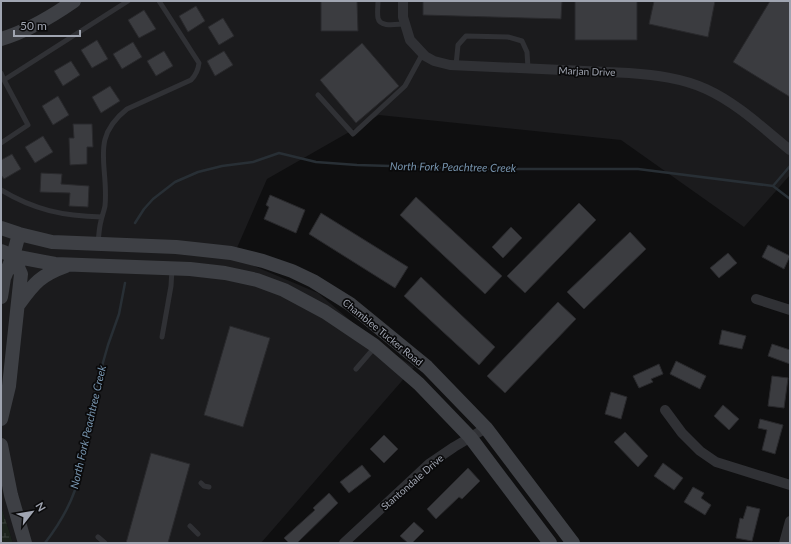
<svg xmlns="http://www.w3.org/2000/svg" width="791" height="544" font-family="Lato,sans-serif">
	<style>
		.built { fill: #1b1b1d }
		.wetland { fill: url(#wetland-marsh) }
		.lines { fill: none; stroke-linecap: round; stroke-linejoin: round }
		.stream { stroke: #282f35; stroke-width: 2.5 }
		.building { fill: #3b3c40; stroke: #29292c }
		.lane { stroke: #303135; stroke-width: 5 }
		.street { stroke: #303135; stroke-width: 10 }
		.secondary { stroke: #3e4045; stroke-width: 14 }
		.labels { text-anchor: middle; stroke-width: 3.5; stroke-linejoin: round; paint-order: stroke }
		.street-label { font-size: 10px; fill: #a0a5b1; stroke: #0a0a0b }
		.water-label { font-size: 11px; font-style: italic; fill: #7693ad; stroke: #0a0a0b }
	</style>
	<defs>
		<pattern id="wetland-marsh" width="20" height="14" patternUnits="userSpaceOnUse"><rect width="20" height="14" fill="#1b231c"/><path d="M1 5h8M5 5V1M11 12h8M15 12V8" fill="none" stroke="#39403b"/></pattern>
	</defs>
	<rect width="100%" height="100%" fill="#0f0f10"/>
	<path class="built" d="M 1,1 L 790,1 L 790,175 L 744,227 L 621,140 L 379,115 L 267,179 L 233,257 L 318,293 L 377,343 L 414,367 L 261,543 L 13,543 L 1,506 Z"/>
	<path class="wetland" d="M 2,509 L 13,543 L 1,543 L 1,510 Z"/>
	<g class="lines">
		<path class="stream" d="M 773,186 L 790,166
			M 135,223 L 144,209 L 153,199 L 175,182 L 198,172 L 222,166 L 253,162 L 279,153 L 316,162 L 357,165 L 492,169 L 638,169 L 773,186 L 790,199
			M 45,543 C 58,526 68,510 75,490 L 98,380 L 108,345 L 119,314 L 125,283"/>
	</g>
	<path class="building" d="M 321,1 L 357,1 L 358,31 L 321,31 Z
		M 423,1 L 562,1 L 561,19 L 423,15 Z
		M 575,1 L 637,1 L 637,40 L 575,40 Z
		M 654,1 L 715,1 L 708,37 L 649,24 Z
		M 770,1 L 790,1 L 790,97 L 733,62 Z
		M 196,6 L 205,21 L 188,32 L 179,16 Z
		M 144,10 L 156,29 L 139,38 L 128,20 Z
		M 223,18 L 234,36 L 219,45 L 208,27 Z
		M 97,40 L 108,59 L 92,68 L 81,50 Z
		M 133,42 L 142,57 L 122,69 L 113,54 Z
		M 362,43 L 399,86 L 356,123 L 320,80 Z
		M 164,51 L 173,66 L 156,76 L 147,61 Z
		M 224,51 L 233,65 L 215,76 L 207,61 Z
		M 71,61 L 80,75 L 63,86 L 54,71 Z
		M 110,86 L 120,101 L 101,113 L 92,97 Z
		M 58,96 L 69,115 L 53,125 L 42,106 Z
		M 73,124 L 92,124 L 93,147 L 87,147 L 87,164 L 70,165 L 69,138 L 74,138 Z
		M 43,136 L 53,152 L 35,163 L 25,147 Z
		M 12,154 L 21,169 L 4,179 L 1,175 L 1,160 Z
		M 41,173 L 62,174 L 61,184 L 89,186 L 88,207 L 69,206 L 70,193 L 40,192 Z
		M 270,195 L 305,210 L 296,233 L 264,219 L 269,207 L 266,205 Z
		M 416,197 L 502,276 L 485,294 L 400,215 Z
		M 579,203 L 596,220 L 525,293 L 507,276 Z
		M 321,213 L 408,267 L 395,288 L 309,234 Z
		M 511,227 L 522,238 L 503,258 L 492,247 Z
		M 630,232 L 646,249 L 584,309 L 567,292 Z
		M 768,245 L 790,256 L 784,269 L 762,257 Z
		M 728,253 L 737,263 L 719,278 L 710,268 Z
		M 421,277 L 495,347 L 479,365 L 404,296 Z
		M 558,302 L 576,319 L 505,393 L 487,376 Z
		M 230,326 L 270,338 L 243,427 L 204,415 Z
		M 722,330 L 746,336 L 742,349 L 719,344 Z
		M 772,344 L 790,350 L 790,364 L 768,356 Z
		M 676,361 L 706,376 L 700,389 L 670,374 Z
		M 659,364 L 663,374 L 651,379 L 653,382 L 639,388 L 633,376 Z
		M 772,376 L 788,378 L 784,408 L 768,406 Z
		M 611,392 L 627,397 L 621,419 L 605,414 Z
		M 723,405 L 739,419 L 729,430 L 714,416 Z
		M 760,419 L 783,425 L 775,454 L 762,450 L 767,430 L 758,428 Z
		M 625,432 L 648,456 L 638,467 L 614,442 Z
		M 384,435 L 398,449 L 384,463 L 370,449 Z
		M 151,453 L 190,464 L 168,543 L 126,543 Z
		M 663,463 L 683,478 L 674,490 L 654,476 Z
		M 362,465 L 371,476 L 349,493 L 340,482 Z
		M 468,468 L 480,481 L 462,499 L 459,497 L 436,519 L 427,509 Z
		M 693,487 L 704,493 L 701,498 L 711,505 L 705,515 L 684,502 Z
		M 329,493 L 338,503 L 297,543 L 289,543 L 284,538 L 315,510 L 313,508 Z
		M 747,506 L 760,509 L 752,541 L 736,538 L 740,518 L 743,519 Z
		M 414,522 L 424,531 L 412,543 L 408,543 L 400,536 Z"/>
	<g class="lines">
		<path class="lane" d="M 378,1 C 378,6 377,13 378,18 C 380,28 397,24 405,24
			M 456,65 L 458,45 L 466,36 L 508,37 L 522,41 L 527,52 L 528,68
			M 1,73 L 4,80 L 28,125 L 1,143
			M 4,80 L 128,1
			M 318,95 L 353,134 L 405,86 L 423,53
			M 1,190 C 34,210 63,216 102,217
			M 98,242 C 99,235 99,228 101,221 C 102,216 104,211 105,206 C 109,165 89,139 127,109 L 191,80 C 196,75 198,71 199,63 L 159,1
			M 162,337 L 171,286 L 172,269
			M 356,369 L 375,347
			M 201,483 L 204,486 L 209,487
			M 190,526 L 198,534
			M 98,537 L 105,543"/>
		<path class="street" d="M 403,1 L 403,17 L 410,40 L 425,56 L 434,61 L 450,65 L 629,73 C 655,75 682,78 706,89 C 737,103 764,129 790,150
			M 756,299 L 790,310
			M 665,410 L 682,433 L 700,451 L 716,462 L 790,485
			M 344,543 L 429,464 L 454,447 L 486,428
			M 784,543 L 790,521"/>
		<path class="secondary" d="M 1,39 C 28,31 51,17 74,1
			M 1,228 L 19,234 L 52,242 L 176,247 L 231,253 L 263,261 L 292,271 L 313,281 L 350,304 L 427,367 L 486,428 L 573,543
			M 1,251 L 13,256 L 55,264 L 190,269 L 225,273 L 257,280 L 284,290 L 325,312 L 374,345 L 419,384 L 470,437 L 550,543
			M 1,297 L 4,278 L 13,256 L 19,234
			M 19,304 C 34,283 41,275 66,266
			M 1,419 L 9,386 L 21,274 L 13,256
			M 1,445 L 11,495 L 25,543"/>
	</g>
	<g class="labels">
		<g class="street-label">
			<text transform="translate(587 71) rotate(2)" y="4">Marjan Drive</text>
			<text transform="translate(383 332) rotate(39)" y="4">Chamblee Tucker Road</text>
			<text transform="translate(412 482) rotate(-41)" y="4">Stantondale Drive</text>
		</g>
		<g class="water-label">
			<text transform="translate(453 167) rotate(1)" y="4">North Fork Peachtree Creek</text>
			<text transform="translate(88 427) rotate(-77)" y="4">North Fork Peachtree Creek</text>
		</g>
	</g>
	<rect width="791" height="544" fill="none" stroke="#a0a5b1" stroke-width="4"/>
	<g transform="translate(32 512) rotate(59)" stroke="#0a0a0b" stroke-width="3" paint-order="stroke">
	<path d="M0-3L7 15L0 10L-7 15Z" fill="#a0a5b1"/>
	<text y="-6" font-size="11" font-weight="bold" text-anchor="middle" fill="#a0a5b1">N</text>
	</g>
	<path d="M14 30v6h66v-6" fill="none" stroke="#a0a5b1" stroke-width="2"/>
	<text x="20" y="30" font-size="12" fill="#a0a5b1" stroke="#0a0a0b" stroke-width="3" paint-order="stroke">50 m</text>
</svg>
